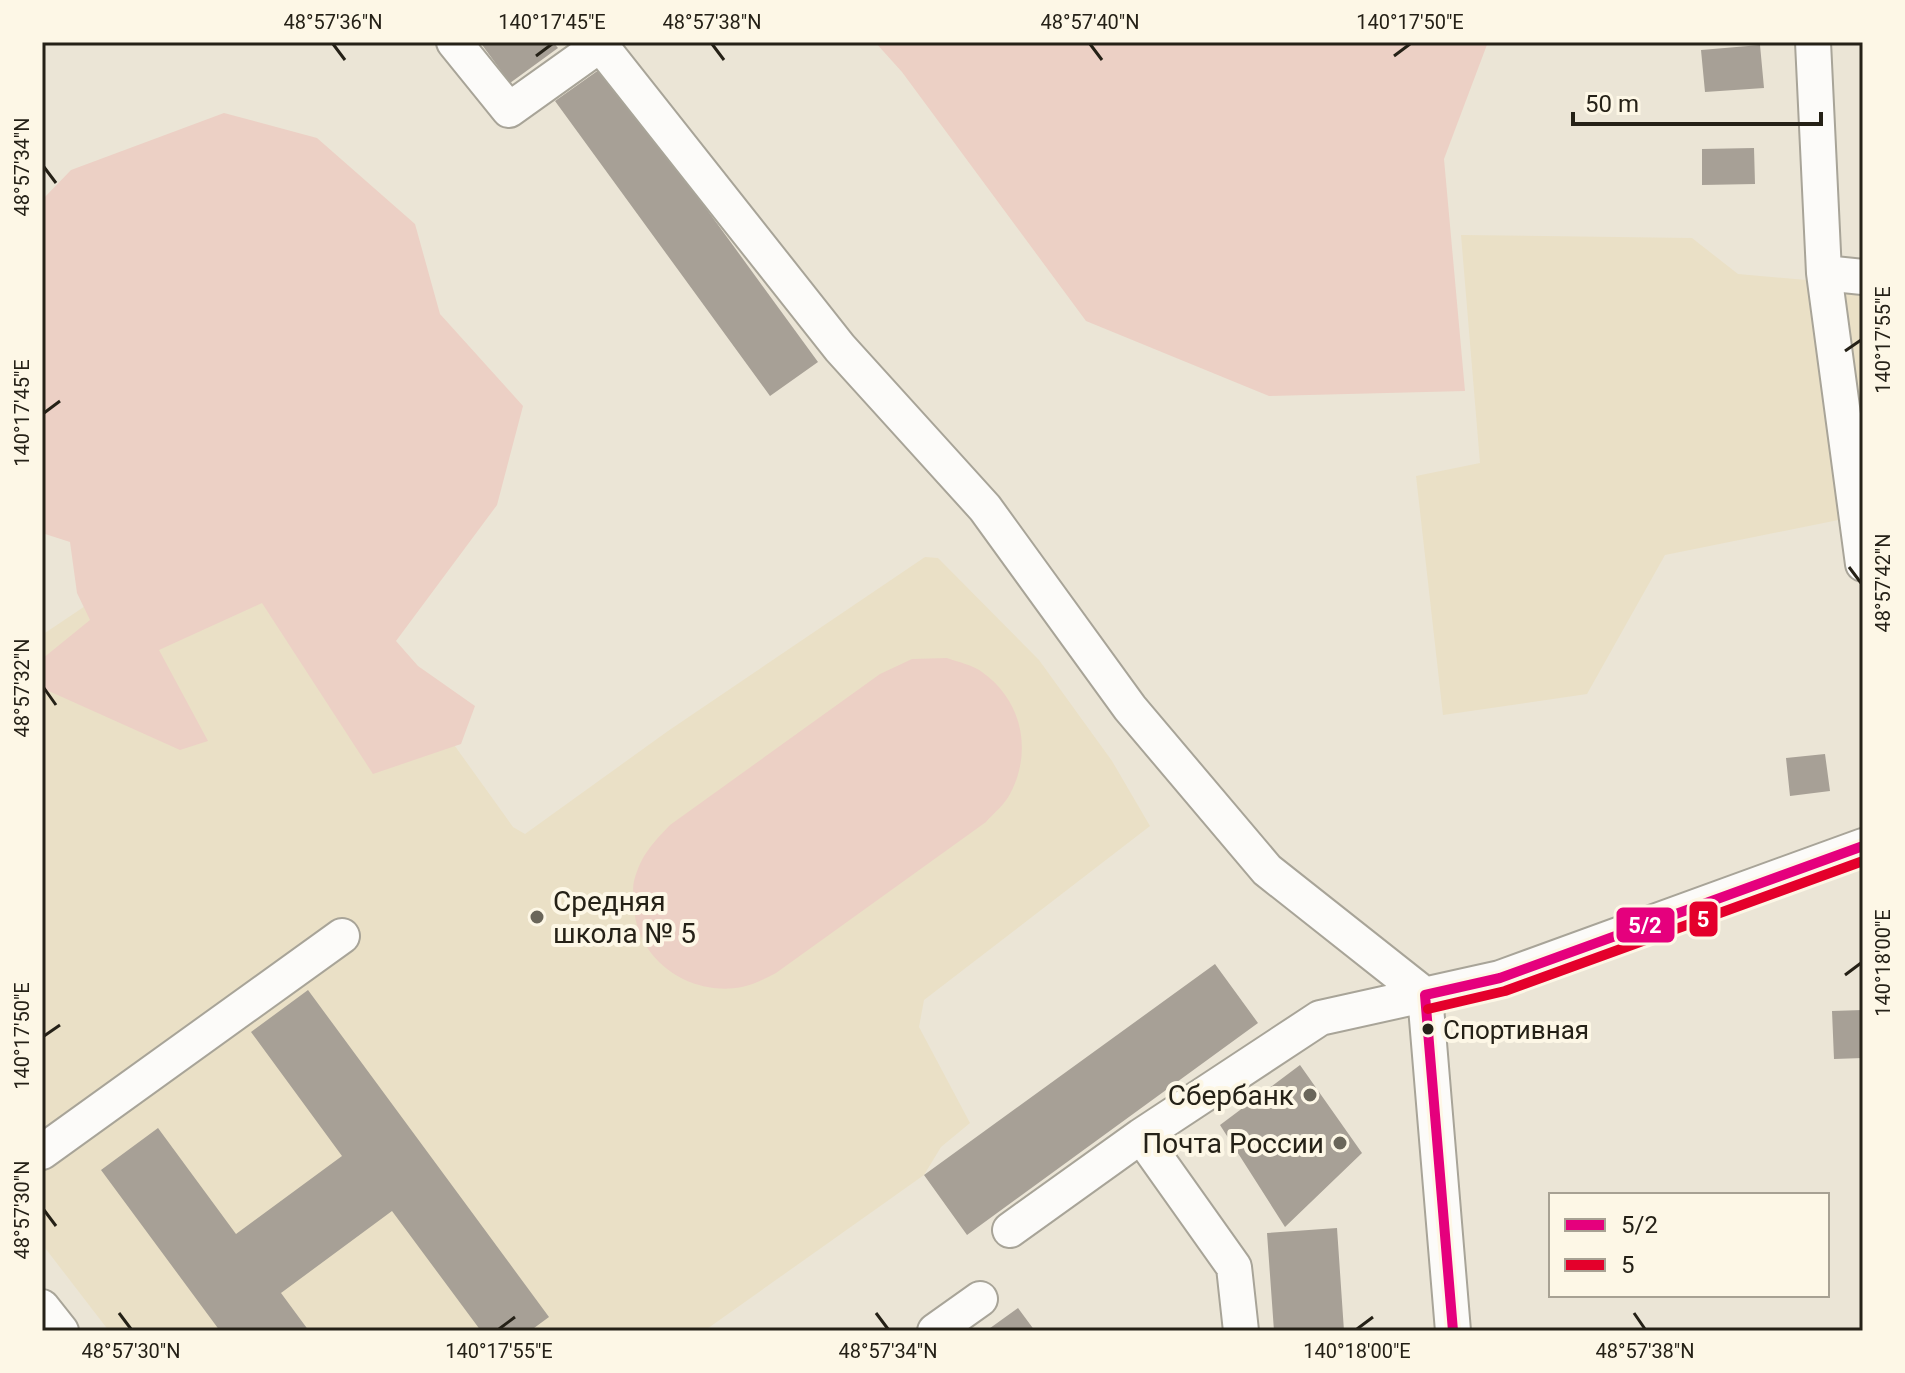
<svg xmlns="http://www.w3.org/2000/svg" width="1905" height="1373" font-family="Roboto,sans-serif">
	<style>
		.built { fill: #eae0c6 }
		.green { fill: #ecd0c5 }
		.building { fill: #a7a096 }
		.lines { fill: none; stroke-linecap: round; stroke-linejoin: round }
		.minor-casing { stroke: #a8a498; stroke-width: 38 }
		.minor { stroke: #fcfbf9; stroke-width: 34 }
		.bus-1-casing { stroke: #fdf7e6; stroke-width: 16 }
		.bus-2-casing { stroke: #fdf7e6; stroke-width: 16 }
		.bus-1 { stroke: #e5007d; stroke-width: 10 }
		.bus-2 { stroke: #e4002b; stroke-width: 10 }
		.ticks { fill: none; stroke: #252117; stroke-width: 3 }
		.poi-dot { fill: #6a665a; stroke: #fdf7e6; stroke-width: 3 }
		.bus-dot { fill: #252117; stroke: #fdf7e6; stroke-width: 3 }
		.labels { text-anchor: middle; stroke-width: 8; stroke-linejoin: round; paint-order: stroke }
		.bus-label { font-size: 26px; fill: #252117; stroke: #fdf7e6; text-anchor: start }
		.poi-label { font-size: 28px; fill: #252117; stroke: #fdf7e6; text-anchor: end }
		.line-badge { stroke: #fdf7e6; stroke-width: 3 }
		.badge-label { font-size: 22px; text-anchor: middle; font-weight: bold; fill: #fff }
		.neatline { fill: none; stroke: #252117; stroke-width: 3 }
		.ticks-label { font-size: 20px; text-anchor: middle; fill: #252117 }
	</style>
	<rect width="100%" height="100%" fill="#ebe5d6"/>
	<path class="built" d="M 1461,235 L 1692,238 L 1738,274 L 1863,285 L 1863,515 L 1665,555 L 1587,694 L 1443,715 L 1416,476 L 1480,463 Z
		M 267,484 L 513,827 L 525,834 L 668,731 L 925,557 L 938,558 L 1039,660 L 1112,761 L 1150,826 L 924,1000 L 919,1027 L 970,1123 L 941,1147 L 924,1175 L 704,1331 L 109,1331 L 42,1244 L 42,635 Z"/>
	<path class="green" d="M 875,42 L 1488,42 L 1444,159 L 1465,391 L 1269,396 L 1086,321 L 902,72 Z
		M 224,113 L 317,138 L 415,224 L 440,314 L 523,406 L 497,505 L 396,641 L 418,666 L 475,706 L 461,744 L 373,774 L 262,603 L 159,650 L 208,741 L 180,750 L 42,688 L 42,659 L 90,620 L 77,593 L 70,542 L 42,533 L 42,200 L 71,170 Z
		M 947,658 C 958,662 973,665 982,672 C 1022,700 1033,751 1010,794 C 1005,804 994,813 986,822 L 776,973 C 766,978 754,985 742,987 C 690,997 636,960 634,906 C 634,898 632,889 634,881 C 641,855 652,844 670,825 L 880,674 L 912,659 Z"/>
	<path class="building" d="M 480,42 L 553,42 L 558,48 L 510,83 Z
		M 1760,45 L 1764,88 L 1705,92 L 1701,50 Z
		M 603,67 L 818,362 L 770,396 L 555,101 Z
		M 1754,148 L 1755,184 L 1702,185 L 1702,149 Z
		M 1825,754 L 1830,791 L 1790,796 L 1786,758 Z
		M 1215,964 L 1258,1023 L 967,1235 L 924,1175 Z
		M 308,990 L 549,1317 L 530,1331 L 481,1331 L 392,1211 L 281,1293 L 309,1331 L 220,1331 L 101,1170 L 158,1128 L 236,1234 L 342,1156 L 251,1032 Z
		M 1863,1010 L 1863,1058 L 1834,1059 L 1832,1011 Z
		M 1300,1065 L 1362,1153 L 1285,1227 L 1220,1125 Z
		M 1337,1228 L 1344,1331 L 1274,1331 L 1267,1233 Z
		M 1018,1308 L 1035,1331 L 986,1331 Z"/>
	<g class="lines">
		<defs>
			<path id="minor" d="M 454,42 L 509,110 L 600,45
				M 598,42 L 840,348 L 985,508 L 1130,708 L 1267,870 L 1425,995
				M 1813,42 L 1824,273 L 1863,564
				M 1824,273 L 1863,277
				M 1425,995 L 1453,1331
				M 1141,1136 L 1320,1018 L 1500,978 L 1863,846
				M 42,1152 L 342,936
				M 1010,1230 L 1141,1136 L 1234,1267 L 1241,1331
				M 42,1307 L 61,1331
				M 935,1331 L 980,1299"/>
		</defs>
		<use href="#minor" class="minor-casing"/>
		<use href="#minor" class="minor"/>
		<defs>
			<path id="bus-1" d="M 1425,995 L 1500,978 L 1863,846
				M 1425,995 L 1453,1331"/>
			<path id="bus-2" d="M 1428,1009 L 1505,991 L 1863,861"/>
		</defs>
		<use href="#bus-1" class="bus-1-casing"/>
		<use href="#bus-2" class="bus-2-casing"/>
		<use href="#bus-1" class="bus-1"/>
		<use href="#bus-2" class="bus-2"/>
	</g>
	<path class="ticks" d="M 333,44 L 345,60M 712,44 L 724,60M 1090,44 L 1102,60M 536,56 L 552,44M 1394,56 L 1410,44M 44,167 L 56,183M 1845,351 L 1861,340M 44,413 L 60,401M 1849,567 L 1861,583M 44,688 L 56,705M 1845,975 L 1861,963M 44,1036 L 60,1025M 44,1210 L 56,1226M 119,1313 L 131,1329M 876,1313 L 888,1329M 1634,1313 L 1645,1329M 499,1329 L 515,1317M 1357,1329 L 1373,1317"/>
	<g class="poi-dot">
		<circle cx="537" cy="917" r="8"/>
		<circle cx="1310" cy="1095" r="8"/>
		<circle cx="1340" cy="1143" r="8"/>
	</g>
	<circle class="bus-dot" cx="1428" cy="1029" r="7"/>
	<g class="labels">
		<g class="bus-label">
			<text x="1443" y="1039">Спортивная</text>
		</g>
		<g class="poi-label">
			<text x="553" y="911" text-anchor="start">Средняя<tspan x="553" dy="32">школа № 5</tspan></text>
			<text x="1294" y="1105">Сбербанк</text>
			<text x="1324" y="1153">Почта России</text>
		</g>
	</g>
	<g class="line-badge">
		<rect x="1688" y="900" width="31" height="38" rx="8" fill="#e4002b"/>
		<rect x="1615" y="906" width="61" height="38" rx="8" fill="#e5007d"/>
	</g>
	<g class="badge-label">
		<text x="1703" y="927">5</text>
		<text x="1645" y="933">5/2</text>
	</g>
	<rect width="1905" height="1373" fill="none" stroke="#fdf7e6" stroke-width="88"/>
	<rect x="1549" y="1193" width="280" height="104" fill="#fdf7e6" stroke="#a7a193" stroke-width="2"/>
	<rect x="1565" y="1219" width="40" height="12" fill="#e5007d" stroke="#a7a193" stroke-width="2"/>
	<text x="1621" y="1233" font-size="24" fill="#252117">5/2</text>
	<rect x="1565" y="1259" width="40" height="12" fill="#e4002b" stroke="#a7a193" stroke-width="2"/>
	<text x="1621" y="1273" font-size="24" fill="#252117">5</text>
	<path d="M1573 112v12h248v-12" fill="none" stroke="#252117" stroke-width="4"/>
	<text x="1585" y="112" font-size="24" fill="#252117" stroke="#fdf7e6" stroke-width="6" paint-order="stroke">50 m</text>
	<rect x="44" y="44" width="1817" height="1285" class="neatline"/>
	<g class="ticks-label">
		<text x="333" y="29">48°57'36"N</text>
		<text x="552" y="29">140°17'45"E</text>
		<text x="712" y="29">48°57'38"N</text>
		<text x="1090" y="29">48°57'40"N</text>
		<text x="1410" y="29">140°17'50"E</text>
		<text transform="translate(22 167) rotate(-90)" y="7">48°57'34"N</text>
		<text transform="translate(1883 340) rotate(-90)" y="7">140°17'55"E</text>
		<text transform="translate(22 413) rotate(-90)" y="7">140°17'45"E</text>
		<text transform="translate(1883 583) rotate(-90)" y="7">48°57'42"N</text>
		<text transform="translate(22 688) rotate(-90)" y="7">48°57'32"N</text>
		<text transform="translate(1883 963) rotate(-90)" y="7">140°18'00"E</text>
		<text transform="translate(22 1036) rotate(-90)" y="7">140°17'50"E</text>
		<text transform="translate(22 1210) rotate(-90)" y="7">48°57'30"N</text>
		<text x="131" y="1358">48°57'30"N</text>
		<text x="499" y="1358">140°17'55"E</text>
		<text x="888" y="1358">48°57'34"N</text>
		<text x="1357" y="1358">140°18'00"E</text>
		<text x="1645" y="1358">48°57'38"N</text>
	</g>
</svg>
